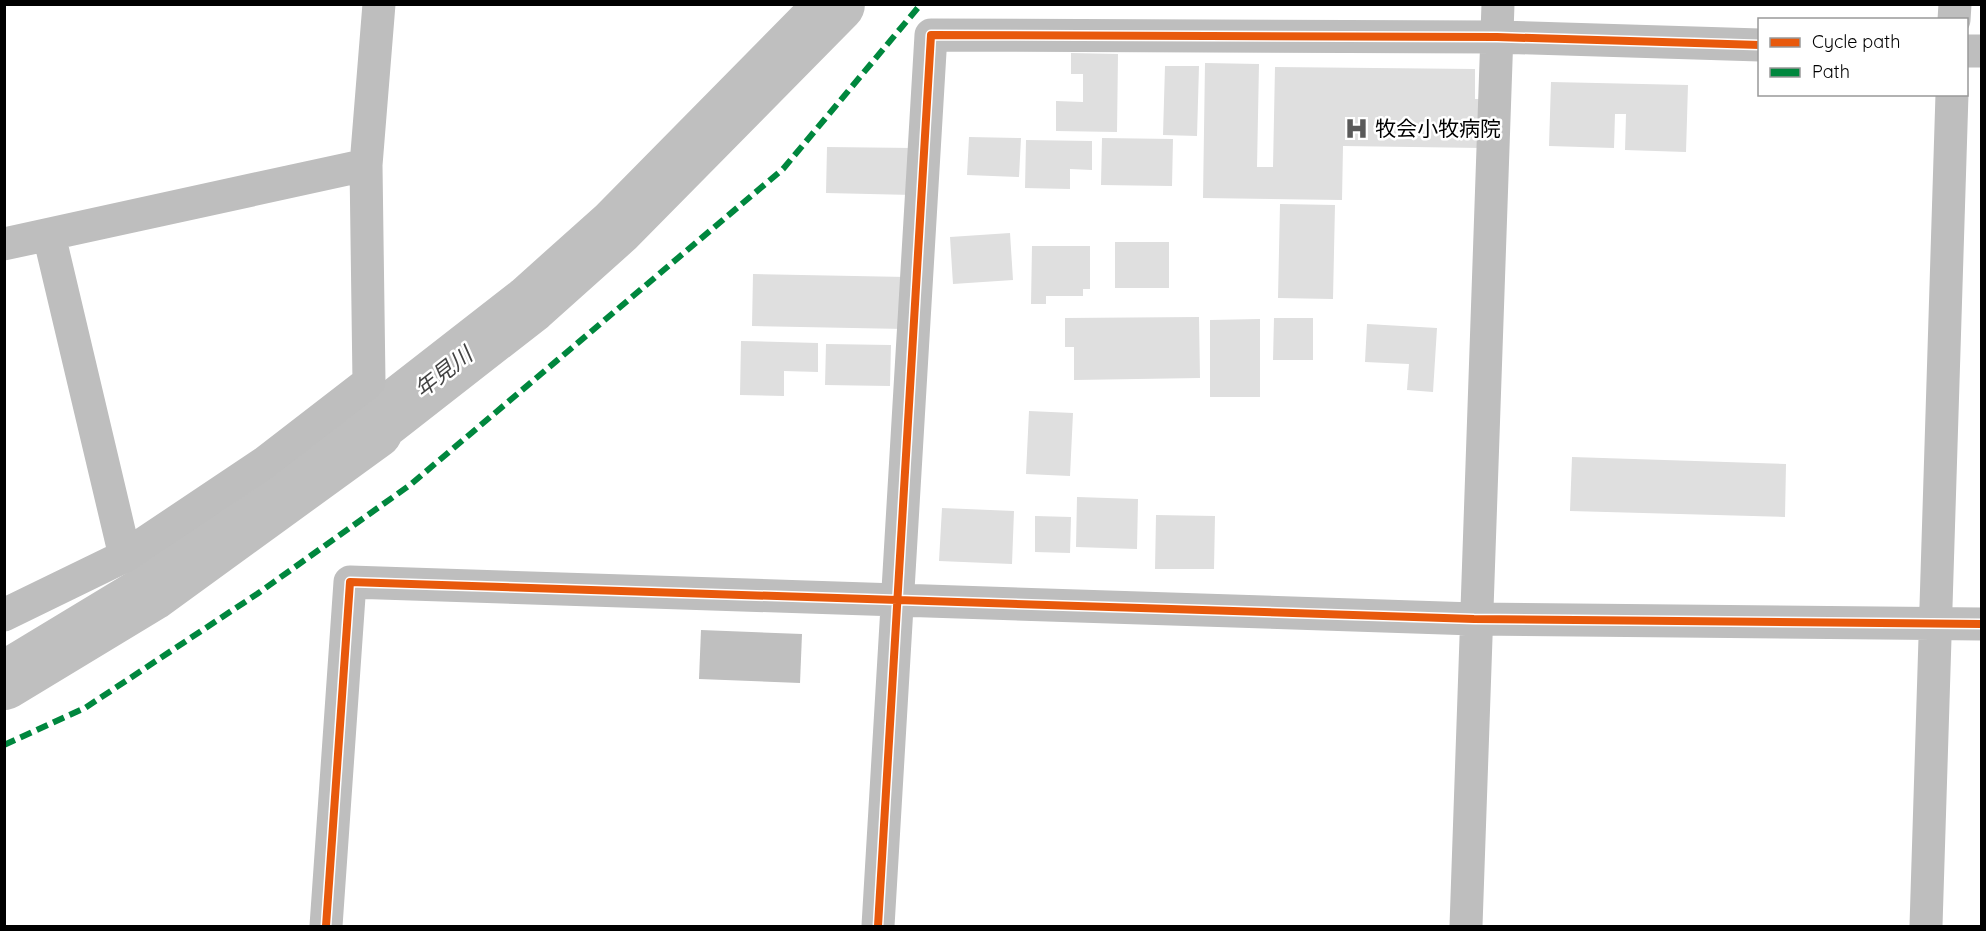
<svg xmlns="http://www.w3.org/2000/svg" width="1986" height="931" font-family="Quicksand,'Noto Sans JP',sans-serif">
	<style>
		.water { fill: #bfbfbf }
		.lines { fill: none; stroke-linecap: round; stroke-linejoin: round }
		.river { stroke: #bfbfbf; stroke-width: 58 }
		.building { fill: #dfdfdf }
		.minor { stroke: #bebebe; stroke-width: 33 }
		.quiet { stroke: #00873e; stroke-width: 6; stroke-dasharray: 12 6; stroke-linecap: butt }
		.cycleway-casing { stroke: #fff; stroke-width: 11 }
		.cycleway { stroke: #e8590c; stroke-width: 8 }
		.labels { text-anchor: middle; stroke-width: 5; stroke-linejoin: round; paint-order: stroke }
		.poi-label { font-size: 21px; fill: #000; stroke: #fff; text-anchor: start }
		.water-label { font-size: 22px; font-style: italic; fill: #444; stroke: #fff }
	</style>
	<rect width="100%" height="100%" fill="#fff"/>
	<path class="water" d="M 701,630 L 802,634 L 800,683 L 699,679 Z"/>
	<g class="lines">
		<path class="river" d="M 4,681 L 151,592 L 374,430 L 376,424 L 530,304 L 616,227 L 836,4"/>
	</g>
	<path class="building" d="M 1071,53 L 1118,54 L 1117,132 L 1056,131 L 1056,101 L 1083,102 L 1083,74 L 1071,74 Z
		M 1205,63 L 1259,64 L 1257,167 L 1273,167 L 1275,67 L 1475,69 L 1475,99 L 1483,99 L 1482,148 L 1343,146 L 1342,200 L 1203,198 Z
		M 1165,66 L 1199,66 L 1197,136 L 1163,135 Z
		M 1551,82 L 1688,85 L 1686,152 L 1625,150 L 1626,114 L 1615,114 L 1614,148 L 1549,146 Z
		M 969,137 L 1021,138 L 1019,177 L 967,175 Z
		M 1102,138 L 1173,139 L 1172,186 L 1101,185 Z
		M 1026,140 L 1092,141 L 1092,170 L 1070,169 L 1070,189 L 1025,188 Z
		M 827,147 L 914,148 L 913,195 L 826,193 Z
		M 1280,204 L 1335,205 L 1333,299 L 1278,298 Z
		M 1010,233 L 1013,280 L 953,284 L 950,237 Z
		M 1115,242 L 1169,242 L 1169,288 L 1115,288 Z
		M 1032,246 L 1090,246 L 1090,289 L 1083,289 L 1083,296 L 1046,296 L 1046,304 L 1031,304 Z
		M 753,274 L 907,277 L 905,329 L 752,326 Z
		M 1199,317 L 1200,378 L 1074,380 L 1074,347 L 1065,347 L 1065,318 Z
		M 1274,318 L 1313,318 L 1313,360 L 1273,360 Z
		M 1260,319 L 1260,397 L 1210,397 L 1210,320 Z
		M 1367,324 L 1437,328 L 1433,392 L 1407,390 L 1409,364 L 1365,362 Z
		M 741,341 L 818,343 L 818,372 L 784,371 L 784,396 L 740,395 Z
		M 826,344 L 891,345 L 890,386 L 825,385 Z
		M 1029,411 L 1073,413 L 1070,476 L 1026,474 Z
		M 1572,457 L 1786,464 L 1785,517 L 1570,511 Z
		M 1077,497 L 1138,499 L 1137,549 L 1076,547 Z
		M 942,508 L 1014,511 L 1012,564 L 939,561 Z
		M 1156,515 L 1215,516 L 1214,569 L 1155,569 Z
		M 1035,516 L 1071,517 L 1070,553 L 1035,552 Z"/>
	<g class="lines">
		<path class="minor" d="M 1954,20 L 1955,4
			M 1966,51 L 1982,51
			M 49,235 L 125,556
			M 4,244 L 366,165
			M 4,615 L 125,556 L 264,463 L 369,382 L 366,165 L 379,4
			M 326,926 L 350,582 L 1474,619 L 1982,624
			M 878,926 L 931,35 L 1497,37 L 1760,45
			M 1466,926 L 1498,4
			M 1926,926 L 1952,94"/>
		<path class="quiet" d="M 4,745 L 85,708 L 257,594 L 410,485 L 783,169 L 921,4"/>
		<defs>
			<path id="cycleway" d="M 326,926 L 350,582 L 1474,619 L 1982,624
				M 878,926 L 931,35 L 1497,37 L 1760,45"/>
		</defs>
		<use href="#cycleway" class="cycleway-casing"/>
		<use href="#cycleway" class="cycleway"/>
	</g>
	<defs>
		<symbol id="hospital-bare" viewBox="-9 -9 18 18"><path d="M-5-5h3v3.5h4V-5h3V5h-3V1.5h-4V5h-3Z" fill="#595959" stroke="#fff" stroke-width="2.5" paint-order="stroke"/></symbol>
	</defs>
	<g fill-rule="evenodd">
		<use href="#hospital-bare" x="1340" y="112" width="33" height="33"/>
	</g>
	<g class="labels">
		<g class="poi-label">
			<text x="1375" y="136">牧会小牧病院</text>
		</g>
		<g class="water-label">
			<text transform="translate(443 372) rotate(-38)" y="8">年見川</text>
		</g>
	</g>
	<rect width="1986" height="931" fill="none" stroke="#000000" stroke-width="12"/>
	<rect x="1758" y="18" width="210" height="78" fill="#ffffff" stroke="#999999" stroke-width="1.5"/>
	<rect x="1770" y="38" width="30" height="9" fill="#e8590c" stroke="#999999" stroke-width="1.5"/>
	<text x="1812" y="48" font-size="18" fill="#000000">Cycle path</text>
	<rect x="1770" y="68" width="30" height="9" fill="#00873e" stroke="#999999" stroke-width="1.5"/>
	<text x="1812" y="78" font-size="18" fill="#000000">Path</text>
</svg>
